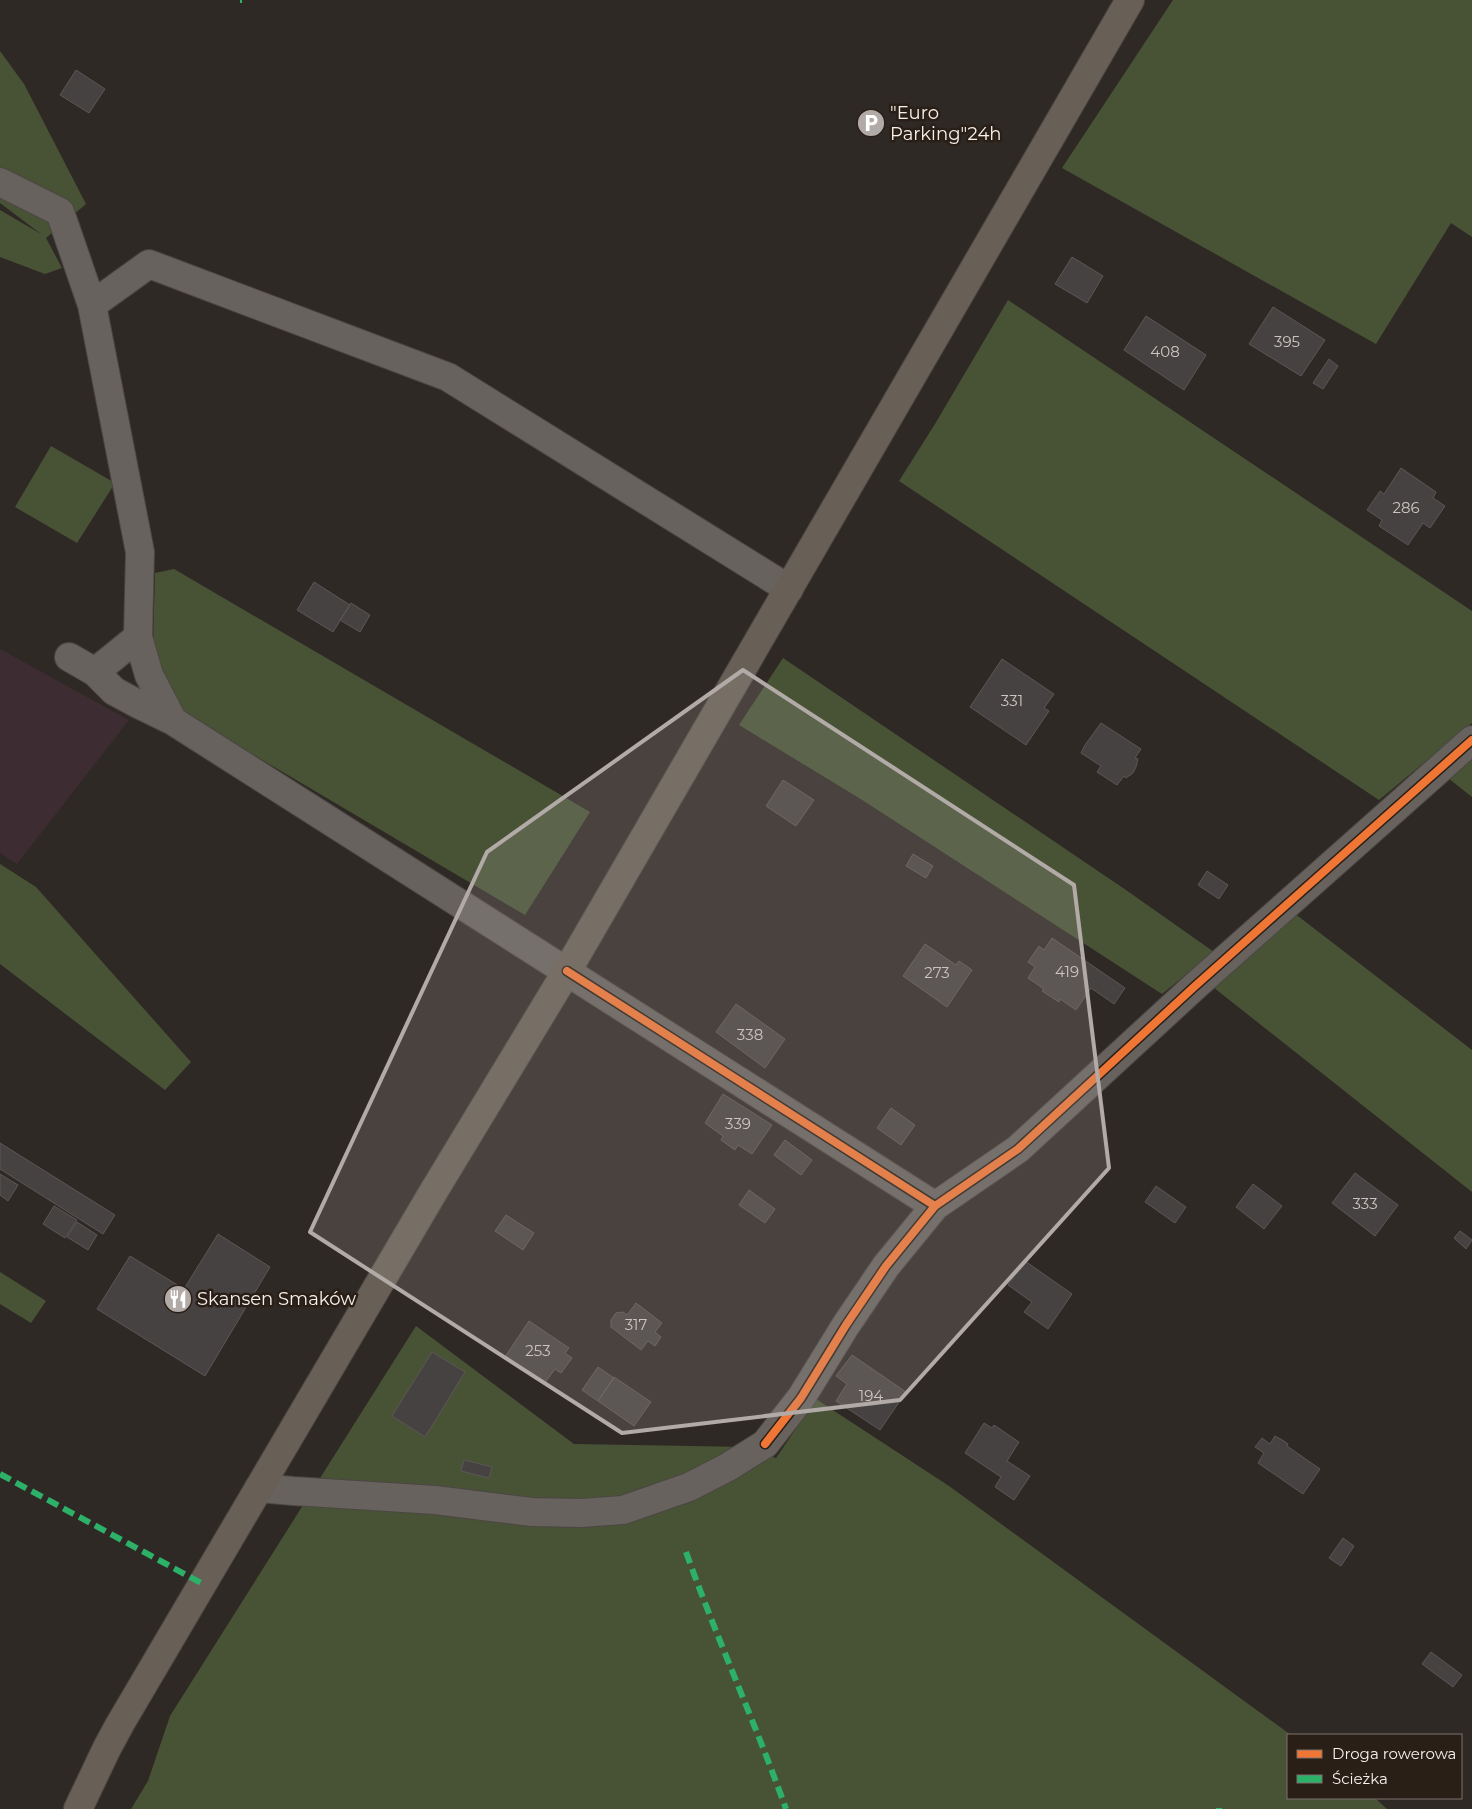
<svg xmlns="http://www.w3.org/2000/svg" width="1472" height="1809" font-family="Montserrat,sans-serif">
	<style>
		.commercial { fill: #3d2c31 }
		.green { fill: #485336 }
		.building { fill: #474242; stroke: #5c5756 }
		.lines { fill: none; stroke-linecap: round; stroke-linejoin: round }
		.minor-casing { stroke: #4c4643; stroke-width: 30 }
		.major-casing { stroke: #4c4643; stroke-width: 30 }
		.minor { stroke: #67625e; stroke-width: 28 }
		.major { stroke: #685f57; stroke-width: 28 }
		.quiet { stroke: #2db169; stroke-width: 6; stroke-dasharray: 12 6; stroke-linecap: butt }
		.cycleway-casing { stroke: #2a1f17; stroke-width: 11 }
		.cycleway { stroke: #f07635; stroke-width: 8 }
		.marked { fill: #b2aaa6; fill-opacity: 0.2; stroke: #b2aaa6; stroke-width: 4; stroke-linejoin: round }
		.labels { text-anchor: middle; stroke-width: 5; stroke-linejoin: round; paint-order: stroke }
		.number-label { font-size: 15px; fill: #ccc4c1 }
		.poi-label { font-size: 18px; fill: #f8f0eb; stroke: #2a1f17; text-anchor: start }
	</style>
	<rect width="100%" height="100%" fill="#2f2925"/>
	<path class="commercial" d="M 0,649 L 129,720 L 17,864 L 0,853 Z"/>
	<path class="green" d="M 1173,0 L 1472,0 L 1472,237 L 1451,223 L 1376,344 L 1062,168 Z
		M 0,51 L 24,84 L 86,204 L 46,238 L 62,268 L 45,274 L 0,257 L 0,210 L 41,234 L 0,203 Z
		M 1008,300 L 1472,611 L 1472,723 L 1379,800 L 899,481 L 935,424 Z
		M 51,446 L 115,483 L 77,543 L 15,507 Z
		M 174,569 L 590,812 L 525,915 L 181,712 L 156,666 L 153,644 L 155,573 Z
		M 783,658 L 1126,890 L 1214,952 L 1162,994 L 859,798 L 739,725 Z
		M 1472,753 L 1472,797 L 1448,778 Z
		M 0,864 L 36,887 L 191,1062 L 165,1090 L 0,964 Z
		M 1294,913 L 1472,1050 L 1472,1192 L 1213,987 Z
		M 0,1272 L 46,1301 L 31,1323 L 0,1304 Z
		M 416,1326 L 574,1444 L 747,1447 L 776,1458 L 816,1399 L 949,1486 L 1291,1735 L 1288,1735 L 1288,1798 L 1375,1798 L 1387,1809 L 131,1809 L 148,1781 L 170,1716 Z"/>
	<path class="building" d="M 76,70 L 105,89 L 89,113 L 60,95 Z
		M 1072,257 L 1103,276 L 1087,303 L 1055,284 Z
		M 1273,307 L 1325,340 L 1301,376 L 1249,344 Z
		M 1146,316 L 1206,355 L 1184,390 L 1124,350 Z
		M 1329,359 L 1338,366 L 1323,389 L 1313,383 Z
		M 1401,468 L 1436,492 L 1433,498 L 1445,506 L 1430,528 L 1423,523 L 1408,545 L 1379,526 L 1382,520 L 1367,510 L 1380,491 L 1384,494 Z
		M 314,582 L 350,605 L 333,632 L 297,610 Z
		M 351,603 L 370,615 L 360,632 L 340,620 Z
		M 1002,659 L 1054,694 L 1044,708 L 1049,711 L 1026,745 L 970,707 Z
		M 1101,723 L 1141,749 L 1135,758 L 1138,759 L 1136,767 L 1133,773 L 1126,778 L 1124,776 L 1117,785 L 1097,772 L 1101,766 L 1081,753 L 1085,745 Z
		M 783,780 L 814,800 L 796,826 L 766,806 Z
		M 913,854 L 933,866 L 926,878 L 906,866 Z
		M 1207,871 L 1228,885 L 1219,899 L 1198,885 Z
		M 1052,938 L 1125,988 L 1114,1004 L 1091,988 L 1076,1010 L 1060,999 L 1059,1002 L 1042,991 L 1044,989 L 1028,978 L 1035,967 L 1028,962 L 1039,946 L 1044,950 Z
		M 925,944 L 956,965 L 959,961 L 972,970 L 947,1007 L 903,976 Z
		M 736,1004 L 785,1039 L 765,1068 L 716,1032 Z
		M 723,1094 L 772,1125 L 752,1154 L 738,1145 L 735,1150 L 721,1140 L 723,1136 L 705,1123 Z
		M 891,1108 L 915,1125 L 901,1145 L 877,1128 Z
		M 785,1140 L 812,1160 L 801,1175 L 774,1155 Z
		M 0,1143 L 115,1215 L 103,1234 L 0,1169 Z
		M 1355,1173 L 1398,1205 L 1375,1236 L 1332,1203 Z
		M 0,1174 L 18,1185 L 8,1201 L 0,1195 Z
		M 1253,1184 L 1282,1206 L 1264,1229 L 1236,1207 Z
		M 1156,1186 L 1186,1207 L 1175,1223 L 1145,1202 Z
		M 749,1190 L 775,1209 L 765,1223 L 739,1205 Z
		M 54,1206 L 77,1220 L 65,1238 L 43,1224 Z
		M 506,1215 L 534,1233 L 523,1250 L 495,1231 Z
		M 77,1222 L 97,1235 L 88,1250 L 67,1237 Z
		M 1460,1231 L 1472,1240 L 1466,1249 L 1454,1238 Z
		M 218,1234 L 270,1267 L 205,1376 L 97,1309 L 130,1256 L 184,1289 Z
		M 1025,1261 L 1072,1294 L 1048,1329 L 1024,1312 L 1032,1302 L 1008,1285 Z
		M 636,1303 L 662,1323 L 655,1332 L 661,1337 L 655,1346 L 648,1341 L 641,1350 L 611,1327 L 611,1320 L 616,1313 L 623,1312 L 627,1315 Z
		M 529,1321 L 569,1348 L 565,1353 L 572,1358 L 561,1373 L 555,1369 L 544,1384 L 505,1357 Z
		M 432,1352 L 465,1372 L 425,1437 L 392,1416 Z
		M 852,1355 L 906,1392 L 880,1430 L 836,1401 L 847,1384 L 836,1376 Z
		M 598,1367 L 614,1378 L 598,1401 L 582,1390 Z
		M 614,1377 L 651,1402 L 634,1426 L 598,1401 Z
		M 984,1423 L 992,1428 L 994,1425 L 1019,1442 L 1007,1461 L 1030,1476 L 1014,1500 L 995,1487 L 1001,1477 L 965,1453 Z
		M 1275,1436 L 1284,1441 L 1288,1444 L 1287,1446 L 1320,1469 L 1303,1494 L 1258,1463 L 1264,1453 L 1255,1447 L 1262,1438 L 1270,1444 Z
		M 464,1460 L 492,1467 L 489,1478 L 461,1471 Z
		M 1343,1538 L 1354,1546 L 1341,1566 L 1329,1558 Z
		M 1431,1652 L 1462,1675 L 1453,1687 L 1422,1664 Z"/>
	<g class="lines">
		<defs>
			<path id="minor" d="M 0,182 L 60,212 L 92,305 L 140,552 L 138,637 L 149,675 L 173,721
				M 92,305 L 149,264 L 448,377 L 789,589
				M 69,657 L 95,672 L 114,691 L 138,704 L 173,721 L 935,1206
				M 95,672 L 138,637
				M 259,1488 L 293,1491 L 435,1500 L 532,1512 L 581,1513 L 623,1510 L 689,1487 L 728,1467 L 765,1444 L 801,1398 L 846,1325 L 886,1266 L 935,1206 L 1018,1149 L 1194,987 L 1472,740"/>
			<path id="major" d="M 78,1809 L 107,1748 L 120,1724 L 432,1194 L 567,971 L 1130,0"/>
		</defs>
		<use href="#minor" class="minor-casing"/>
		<use href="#major" class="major-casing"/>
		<use href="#minor" class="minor"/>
		<use href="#major" class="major"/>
		<path class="quiet" d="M 240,0 L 242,0
			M 0,1474 L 203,1584
			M 686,1552 C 717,1639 755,1722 786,1809
			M 1219,1809 L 1219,1808"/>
		<defs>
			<path id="cycleway" d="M 567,971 L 935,1206
				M 765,1444 L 801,1398 L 846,1325 L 886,1266 L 935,1206 L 1018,1149 L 1194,987 L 1472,740"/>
		</defs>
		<use href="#cycleway" class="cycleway-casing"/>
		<use href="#cycleway" class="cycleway"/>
	</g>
	<path class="marked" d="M 743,670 L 1074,885 L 1109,1168 L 900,1400 L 622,1433 L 310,1232 L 487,852 Z"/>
	<defs>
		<symbol id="parking-disc" viewBox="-11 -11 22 22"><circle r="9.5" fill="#b2aaa6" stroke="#2a1f17"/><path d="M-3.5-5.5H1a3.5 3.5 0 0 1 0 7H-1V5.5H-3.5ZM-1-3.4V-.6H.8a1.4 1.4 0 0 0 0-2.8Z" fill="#fff"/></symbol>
		<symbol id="restaurant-disc" viewBox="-11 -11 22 22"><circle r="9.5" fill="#b2aaa6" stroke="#2a1f17"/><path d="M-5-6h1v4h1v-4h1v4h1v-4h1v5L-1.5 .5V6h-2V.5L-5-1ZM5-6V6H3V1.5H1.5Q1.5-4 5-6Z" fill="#fff"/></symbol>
	</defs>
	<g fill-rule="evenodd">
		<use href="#parking-disc" x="855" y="107" width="32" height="32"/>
		<use href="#restaurant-disc" x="162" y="1283" width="32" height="32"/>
	</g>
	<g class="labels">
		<g class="number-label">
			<text x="1287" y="347">395</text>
			<text x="1165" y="357">408</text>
			<text x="1406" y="513">286</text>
			<text x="1012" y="706">331</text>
			<text x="1067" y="977">419</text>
			<text x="937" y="978">273</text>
			<text x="750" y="1040">338</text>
			<text x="738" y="1129">339</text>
			<text x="1365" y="1209">333</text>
			<text x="636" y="1330">317</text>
			<text x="538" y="1356">253</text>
			<text x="871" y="1401">194</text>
		</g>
		<g class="poi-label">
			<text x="890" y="119">"Euro<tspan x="890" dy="21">Parking"24h</tspan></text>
			<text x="197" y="1305">Skansen Smaków</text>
		</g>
	</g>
	<rect x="1287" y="1734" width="175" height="65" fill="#2a1f17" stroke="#7c736c"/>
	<rect x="1297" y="1750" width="25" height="8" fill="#f07635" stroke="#7c736c"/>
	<text x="1332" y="1759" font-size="15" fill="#f8f0eb">Droga rowerowa</text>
	<rect x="1297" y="1775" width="25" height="8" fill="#2db169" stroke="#7c736c"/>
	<text x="1332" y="1784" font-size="15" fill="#f8f0eb">Ścieżka</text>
</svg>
